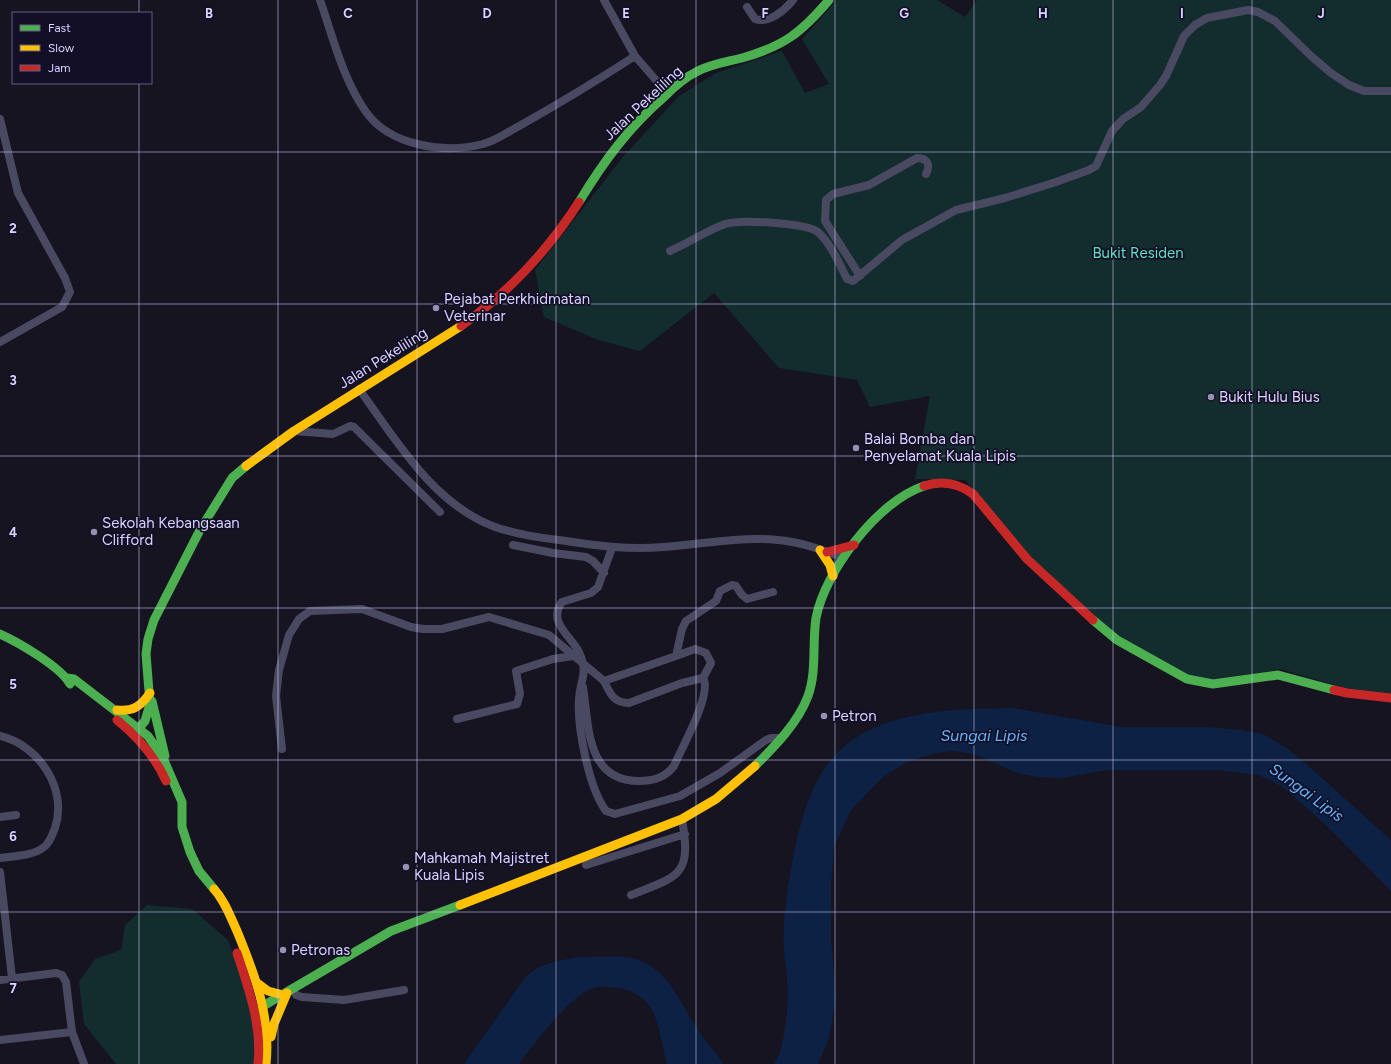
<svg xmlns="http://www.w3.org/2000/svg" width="1391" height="1064" font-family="Figtree,sans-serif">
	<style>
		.green { fill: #132c2d }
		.water { fill: #0d2144 }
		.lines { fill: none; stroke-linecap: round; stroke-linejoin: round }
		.street { stroke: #4a4962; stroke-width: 8 }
		.fast { stroke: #4caf50; stroke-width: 9 }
		.slow { stroke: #ffc107; stroke-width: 9 }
		.jam { stroke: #c62828; stroke-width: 9 }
		.grid { fill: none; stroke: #d9d4ff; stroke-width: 1; stroke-opacity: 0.55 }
		.poi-dot { fill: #9591b1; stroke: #130f26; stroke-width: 1.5 }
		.labels { text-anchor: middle; stroke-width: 3.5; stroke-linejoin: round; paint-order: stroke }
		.street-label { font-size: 15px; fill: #d9d4ff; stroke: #130f26 }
		.park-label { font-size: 15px; fill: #5fe0c0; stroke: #130f26 }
		.poi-label { font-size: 15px; fill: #d9d4ff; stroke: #130f26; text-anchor: start }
		.water-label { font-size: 16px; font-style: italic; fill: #62b6ff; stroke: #130f26 }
		.grid-label { font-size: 13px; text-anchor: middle; font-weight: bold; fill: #d9d4ff; stroke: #130f26; stroke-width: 3.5; stroke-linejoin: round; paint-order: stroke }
	</style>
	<rect width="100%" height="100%" fill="#161421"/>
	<path class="green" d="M 837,0 L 937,0 L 965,17 L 977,0 L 1391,0 L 1391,694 L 1345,688 L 1280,669 L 1214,683 L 1191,680 L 1128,645 L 1030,558 L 965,480 L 915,479 L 930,396 L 870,407 L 857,380 L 779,368 L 714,293 L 640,351 L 598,340 L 544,317 L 535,270 L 622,158 L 679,96 L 716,73 L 782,51 L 805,93 L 829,84 L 802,39 Z
		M 147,905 L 192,909 L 228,940 L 246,988 L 252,1013 L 257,1057 L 254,1064 L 116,1064 L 84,1024 L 79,982 L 95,959 L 121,950 L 125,925 Z"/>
	<path class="water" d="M 1013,708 L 1121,727 L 1208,727 L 1242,730 L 1263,734 L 1285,747 L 1305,763 L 1391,840 L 1391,891 L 1327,826 L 1283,787 L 1259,775 L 1217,770 L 1107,770 L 1062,778 L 1039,777 L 1020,774 L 974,754 L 952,751 L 932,754 L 907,762 L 883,777 L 851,810 L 834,846 L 831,885 L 831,938 L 836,998 L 829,1038 L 818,1064 L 774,1064 C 784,1052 788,1010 788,994 C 788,980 785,966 784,952 C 782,919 788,885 794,853 C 802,815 815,768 847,744 C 893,709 958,709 1013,708 Z
		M 580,957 C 594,958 623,955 635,959 C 669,969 680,1003 698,1030 C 706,1042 716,1053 724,1064 L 667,1064 C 662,1046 660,1024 651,1008 C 645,998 635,992 624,989 C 613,987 601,985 591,989 C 570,996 532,1046 519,1064 L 464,1064 L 526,976 C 541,963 560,960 580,957 Z"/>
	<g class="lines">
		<path class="street" d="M 320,0 C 333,37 343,80 366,112 C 390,146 445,154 483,144 C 496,141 509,131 521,125 C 560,103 598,80 635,56
			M 604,0 L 635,56 L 668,94
			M 747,7 L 755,19 C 769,24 785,10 793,0
			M 0,119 L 18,193 L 65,278 L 70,292 L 62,307 L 0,342
			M 670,251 C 688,243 706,231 725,224 C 740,219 806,223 818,232 C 831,244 839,263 847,279 L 853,281 L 902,240 L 956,210 L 1005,198 L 1056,182 L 1089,170 L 1096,166 L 1112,131 L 1123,119 L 1141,107 L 1160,85 L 1166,76 L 1184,36 L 1195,25 L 1207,18 L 1248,10 L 1258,12 L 1275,21 L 1311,56 L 1331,73 L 1349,85 L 1364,91 L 1391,91
			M 860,276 L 825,221 L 826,200 L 833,194 L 869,185 L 917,158 C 929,158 930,166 926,174
			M 359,389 C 396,440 433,504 495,527 C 518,535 543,538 566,541 C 598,546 630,550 663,547 C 705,544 750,534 792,542 C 810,545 828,552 844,558
			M 294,431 L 333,434 L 350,426 L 354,427 L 440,512
			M 513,545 L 553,553 L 586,557 L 593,561 L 604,573
			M 612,548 L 598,587 L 591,593 L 562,602 C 547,622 571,636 579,652 C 589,675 580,678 579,699 C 577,728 589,788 606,811 L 615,814 L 680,796 L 720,773 L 766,740 L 771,738 L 780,738
			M 676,656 L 695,649 L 706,653 L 711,663 L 703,678
			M 583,687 C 589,726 586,781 639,781 C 653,781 665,778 674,766 C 681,749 713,693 703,678 L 682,683 L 629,703 C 613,703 610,693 604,681
			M 457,719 L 517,704 L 520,694 L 516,671 L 553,659 L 573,656
			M 0,736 C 39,745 68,789 55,828 C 52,835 50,843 44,847 C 33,856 14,856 0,858
			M 282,749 L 276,696 L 279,670 L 289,635 L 299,619 L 310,611 L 362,609 L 411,627 L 423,629 L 442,629 L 489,617 L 549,635 L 604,681 L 676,656 L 682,629 L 686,621 L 716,601 L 720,591 L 732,585 L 736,586 L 742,595 L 747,599 L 773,592
			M 0,817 L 16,815
			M 586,865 L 685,834
			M 0,872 L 12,978
			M 631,895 C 679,876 692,876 682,819
			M 0,980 L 56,973 L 62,975 L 66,982 L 72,1032 L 0,1040
			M 293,989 L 296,995 L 302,997 L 344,1000 L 404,990
			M 72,1032 L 84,1064"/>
		<path class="fast" d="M 579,202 C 604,161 628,128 665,96 C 674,87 684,78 696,72 C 710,64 727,62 742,58 C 784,46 801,33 829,0
			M 1093,620 L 1117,640 L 1187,679 L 1213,684 L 1278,675 L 1334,690
			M 0,634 C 18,642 61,667 70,684
			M 67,678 L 74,679 L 148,736 L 163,758 L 182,802 L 182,827 L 190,852 L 199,871 L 214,889
			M 152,701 L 165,756
			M 139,728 L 145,721 L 150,704 L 146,654 L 148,639 L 154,620 L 200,530 L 232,478 L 246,466
			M 755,766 C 775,746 798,723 808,696 C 817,671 812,644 816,618 C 825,571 878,501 924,486
			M 257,1026 L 258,1014 L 263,1006 L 391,931 L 460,905"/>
		<path class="slow" d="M 246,466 L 294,431 L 461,326
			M 820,550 L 830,565 L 833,576
			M 117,710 C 133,712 141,706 150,693
			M 214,889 C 225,901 230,916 237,931 C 255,975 271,1017 266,1064
			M 460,905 L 682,819 L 716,799 L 755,766
			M 256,982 L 268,991 L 283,995
			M 271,1037 L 274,1024 L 287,993"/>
		<path class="jam" d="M 461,326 C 508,293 548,250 579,202
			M 924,486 C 942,480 958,483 973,494 L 1027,559 L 1093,620
			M 827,552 L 854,545
			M 1334,690 L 1347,693 L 1391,698
			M 117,720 C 138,737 155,756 166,781
			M 237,953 C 249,990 262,1025 258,1064"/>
	</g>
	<path class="grid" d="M 139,0 L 139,13M 278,0 L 278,1064M 417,0 L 417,1064M 556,0 L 556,1064M 696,0 L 696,1064M 835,0 L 835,1064M 974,0 L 974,1064M 1113,0 L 1113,1064M 1252,0 L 1252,1064M 139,83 L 139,1064M 0,152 L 1391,152M 0,304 L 1391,304M 0,456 L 1391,456M 0,608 L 1391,608M 0,760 L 1391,760M 0,912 L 1391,912"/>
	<g class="poi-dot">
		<circle cx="436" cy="308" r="4"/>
		<circle cx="1211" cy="397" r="4"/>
		<circle cx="856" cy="448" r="4"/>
		<circle cx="94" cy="532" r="4"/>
		<circle cx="824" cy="716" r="4"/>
		<circle cx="406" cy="867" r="4"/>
		<circle cx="283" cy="950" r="4"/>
	</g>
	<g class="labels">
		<g class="street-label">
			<text transform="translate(643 103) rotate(-43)" y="5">Jalan Pekeliling</text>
			<text transform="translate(383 358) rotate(-32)" y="5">Jalan Pekeliling</text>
		</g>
		<g class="park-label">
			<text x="1138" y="258">Bukit Residen</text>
		</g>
		<g class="poi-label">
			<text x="444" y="304">Pejabat Perkhidmatan<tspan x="444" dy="17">Veterinar</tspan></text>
			<text x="1219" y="402">Bukit Hulu Bius</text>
			<text x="864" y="444">Balai Bomba dan<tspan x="864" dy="17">Penyelamat Kuala Lipis</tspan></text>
			<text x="102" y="528">Sekolah Kebangsaan<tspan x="102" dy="17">Clifford</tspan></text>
			<text x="832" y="721">Petron</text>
			<text x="414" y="863">Mahkamah Majistret<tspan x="414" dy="17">Kuala Lipis</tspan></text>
			<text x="291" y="955">Petronas</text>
		</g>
		<g class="water-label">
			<text x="984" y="741">Sungai Lipis</text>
			<text transform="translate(1307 792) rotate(36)" y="6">Sungai Lipis</text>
		</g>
	</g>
	<g class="grid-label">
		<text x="209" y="18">B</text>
		<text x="348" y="18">C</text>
		<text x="487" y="18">D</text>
		<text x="626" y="18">E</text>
		<text x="765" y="18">F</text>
		<text x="904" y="18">G</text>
		<text x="1043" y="18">H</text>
		<text x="1182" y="18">I</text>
		<text x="1321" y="18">J</text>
		<text x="13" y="233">2</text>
		<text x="13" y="385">3</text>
		<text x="13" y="537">4</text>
		<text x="13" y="689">5</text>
		<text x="13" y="841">6</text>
		<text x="13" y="993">7</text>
	</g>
	<rect x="12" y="12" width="140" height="72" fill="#130f26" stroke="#625e7d"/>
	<rect x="20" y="25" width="20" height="6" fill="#4caf50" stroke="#625e7d"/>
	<text x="48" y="32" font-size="12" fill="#d9d4ff">Fast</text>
	<rect x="20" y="45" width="20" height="6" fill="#ffc107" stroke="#625e7d"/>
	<text x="48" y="52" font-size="12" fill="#d9d4ff">Slow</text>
	<rect x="20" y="65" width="20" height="6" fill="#c62828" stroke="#625e7d"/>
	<text x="48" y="72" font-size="12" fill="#d9d4ff">Jam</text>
</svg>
